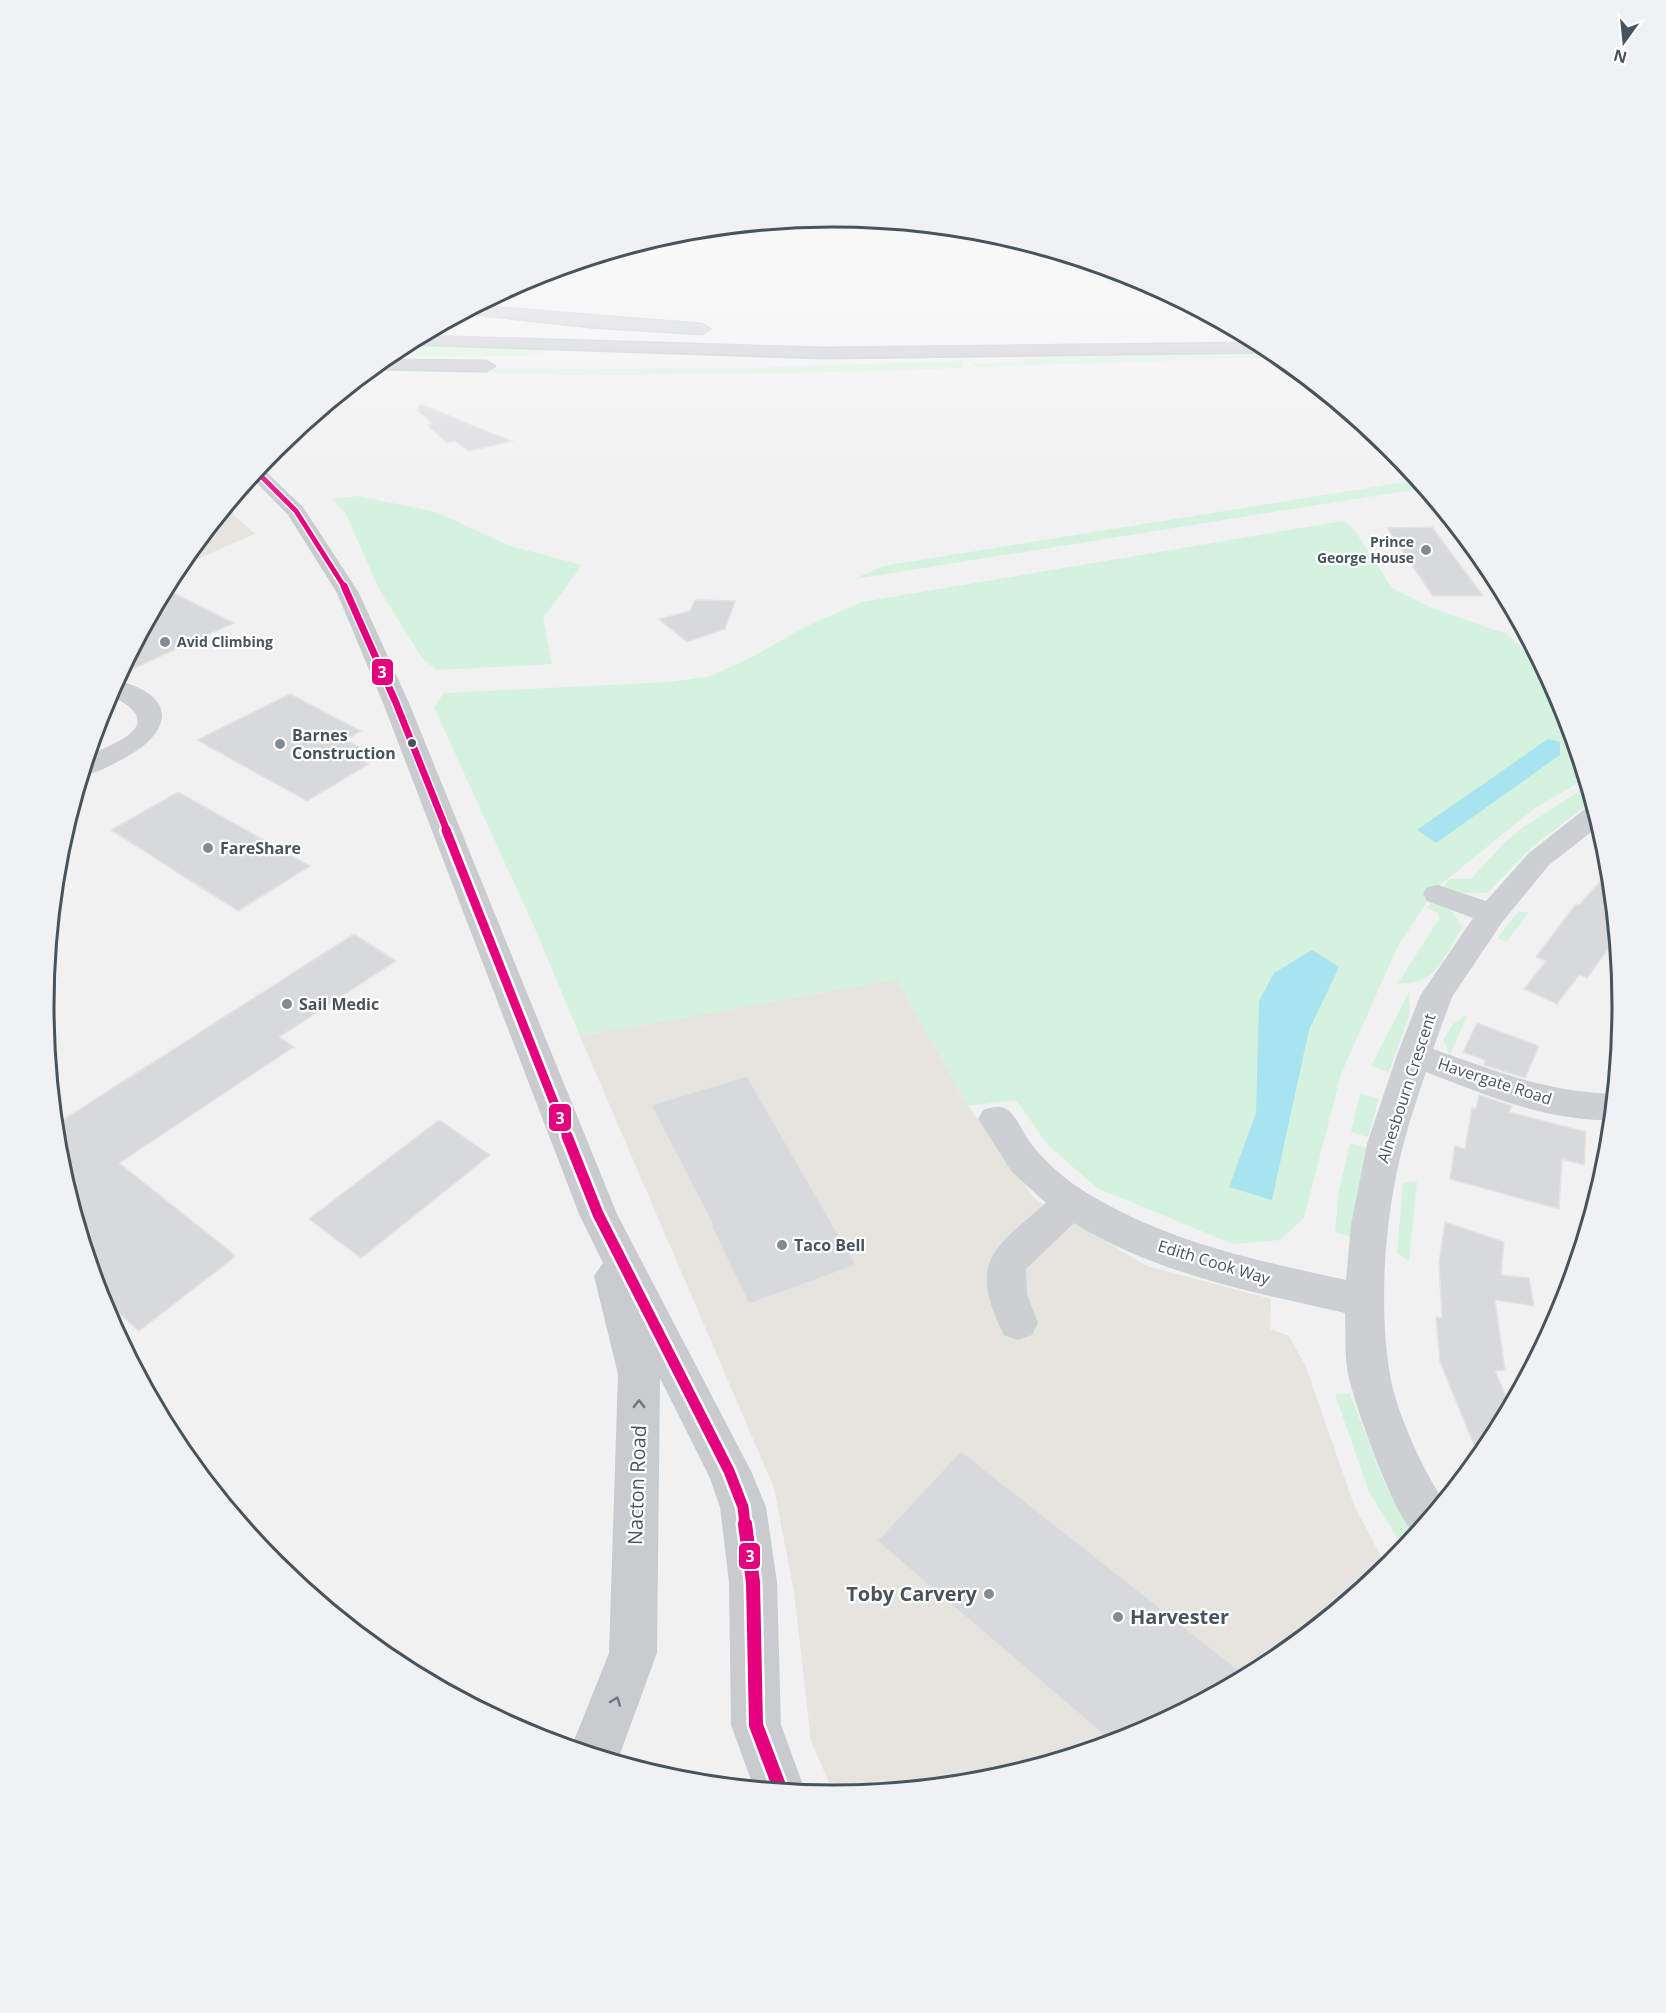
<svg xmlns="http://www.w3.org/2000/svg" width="1666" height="2013" font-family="'Open Sans',sans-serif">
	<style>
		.commercial { fill: #e6e4df }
		.green { fill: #d4f2de }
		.water { fill: #a8e4f0 }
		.building { fill: #d8d9db; stroke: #e3e3e4; stroke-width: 1.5 }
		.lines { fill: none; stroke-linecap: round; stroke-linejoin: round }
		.highway-casing { stroke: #b5bbc1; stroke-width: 3 }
		.street { fill: #ccd0d2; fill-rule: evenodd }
		.primary { fill: #c8cccf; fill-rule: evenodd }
		.highway { fill: #bdc3c7; fill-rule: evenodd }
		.bus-1-far4-casing { stroke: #fff; stroke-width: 8 }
		.bus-1-far3-casing { stroke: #fff; stroke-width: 10 }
		.bus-1-far2-casing { stroke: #fff; stroke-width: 14 }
		.bus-1-far1-casing { stroke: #fff; stroke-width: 16 }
		.bus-1-casing { stroke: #fff; stroke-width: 19 }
		.bus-1-far4 { stroke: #e5007d; stroke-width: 5 }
		.bus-1-far3 { stroke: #e5007d; stroke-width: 7 }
		.bus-1-far2 { stroke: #e5007d; stroke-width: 9 }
		.bus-1-far1 { stroke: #e5007d; stroke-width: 11 }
		.bus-1 { stroke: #e5007d; stroke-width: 14 }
		.oneway { stroke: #6e7880 }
		.poi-dot { fill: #828b91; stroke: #fff; stroke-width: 2 }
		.bus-dot { fill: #47545e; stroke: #fff; stroke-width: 2 }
		.labels { text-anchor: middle; stroke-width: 4.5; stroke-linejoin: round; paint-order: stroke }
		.far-poi-label { font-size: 14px; font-weight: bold; fill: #47545e; stroke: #fff; text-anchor: end }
		.poi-label { font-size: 16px; font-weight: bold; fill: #47545e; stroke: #fff; text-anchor: start }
		.street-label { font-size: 16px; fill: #47545e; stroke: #fff }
		.near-street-label { font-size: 20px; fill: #47545e; stroke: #fff }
		.near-poi-label { font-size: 20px; font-weight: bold; fill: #47545e; stroke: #fff; text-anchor: end }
		.rim { fill: none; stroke: #47545e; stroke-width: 3 }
		.line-badge { stroke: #fff; stroke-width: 2 }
		.badge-label { font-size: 16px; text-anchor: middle; font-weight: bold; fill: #fff }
	</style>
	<rect width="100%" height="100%" fill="#f1f1f1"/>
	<path class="commercial" d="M 226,508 L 255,534 L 176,568 L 177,568 Z
		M 897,979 L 968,1106 L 1035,1199 L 1147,1266 L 1271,1299 L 1270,1329 L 1289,1336 L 1306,1367 L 1354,1505 L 1387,1568 L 1271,1663 L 1135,1736 L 987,1781 L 835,1796 L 811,1741 L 794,1592 L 774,1488 L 580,1036 Z"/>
	<path class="green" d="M 947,242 L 1018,242 L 1135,277 L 1184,303 Z
		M 408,343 L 537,348 L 542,353 L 527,356 L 387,356 Z
		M 1272,350 L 1280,357 L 978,367 L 971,363 L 1024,362 L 1023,359 L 964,361 L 962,368 C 765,375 569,379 371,369 L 751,368 Z
		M 1417,480 L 1424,488 L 854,579 L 883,566 Z
		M 358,496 L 436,512 L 510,546 L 582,565 L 543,618 L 552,664 L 437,670 L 422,658 L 379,589 L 346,514 L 332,499 Z
		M 1343,521 L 1353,528 L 1392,588 L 1434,609 L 1507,634 L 1544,669 L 1563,705 L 1585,779 L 1535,808 L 1435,889 L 1397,948 L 1341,1074 L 1304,1218 L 1280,1240 L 1233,1244 L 1097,1188 L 1048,1145 L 1016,1100 L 968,1106 L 897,979 L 580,1036 L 536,931 L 434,707 L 444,693 L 670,682 L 711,676 L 752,657 L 807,626 L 862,602 Z
		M 1587,786 L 1592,801 L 1532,847 L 1487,893 L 1460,893 L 1443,888 L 1450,879 L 1471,879 L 1504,843 L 1521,829 Z
		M 1432,901 L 1452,911 L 1462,927 C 1445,955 1436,987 1398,983 L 1439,919 L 1438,913 L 1427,908 Z
		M 1519,911 L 1528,913 L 1507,942 L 1497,938 Z
		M 1409,992 L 1410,1013 L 1389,1072 L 1371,1066 Z
		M 1468,1014 L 1450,1055 L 1443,1040 L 1453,1024 Z
		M 1360,1093 L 1379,1099 L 1368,1137 L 1351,1132 Z
		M 1350,1143 L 1367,1148 L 1353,1237 L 1335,1233 L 1339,1191 Z
		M 1417,1181 L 1409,1261 L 1397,1253 L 1403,1183 Z
		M 1335,1394 L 1350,1394 L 1386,1487 L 1415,1536 L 1404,1549 L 1369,1492 Z"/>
	<path class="water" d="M 1548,739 L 1560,742 L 1560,755 L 1436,843 L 1417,830 Z
		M 1312,950 L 1339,967 L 1309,1030 L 1272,1200 L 1229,1187 L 1256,1113 L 1259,1001 L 1274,973 Z"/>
	<path class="building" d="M 421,404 L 491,433 L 512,441 L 469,451 L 455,441 L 447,443 L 427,425 L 432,423 L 417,410 Z
		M 1432,527 L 1483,596 L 1433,596 L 1387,528 Z
		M 165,589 L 234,623 L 119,675 Z
		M 695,600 L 735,601 L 725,629 L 687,642 L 659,619 L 690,611 Z
		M 290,694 L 361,731 L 345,740 L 363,749 L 352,756 L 369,764 L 307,801 L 197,740 Z
		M 178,792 L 310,866 L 238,911 L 111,830 Z
		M 1609,872 L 1616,938 L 1587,978 L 1579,975 L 1557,1004 L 1524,989 L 1546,961 L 1536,957 L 1576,904 L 1579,905 Z
		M 354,934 L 396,961 L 279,1037 L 294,1047 L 119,1163 L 236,1256 L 139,1331 L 100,1296 L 59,1160 L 55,1125 Z
		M 1477,1023 L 1539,1046 L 1525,1078 L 1484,1065 L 1485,1060 L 1463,1052 Z
		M 747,1076 L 856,1265 L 749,1304 L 711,1225 L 713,1225 L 651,1105 Z
		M 1479,1095 L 1512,1106 L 1509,1112 L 1586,1132 L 1584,1165 L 1562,1159 L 1559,1209 L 1450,1179 L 1455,1146 L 1465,1149 L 1472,1108 L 1476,1109 Z
		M 439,1120 L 490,1155 L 361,1258 L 309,1219 Z
		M 1445,1222 L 1504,1242 L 1501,1275 L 1529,1278 L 1534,1306 L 1495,1300 L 1505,1370 L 1495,1371 L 1510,1406 L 1489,1445 L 1479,1457 L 1440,1362 L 1436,1317 L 1442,1318 L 1439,1263 Z
		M 961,1451 L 1112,1570 L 1246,1676 L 1135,1736 L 1113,1743 L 877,1541 Z"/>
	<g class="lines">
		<defs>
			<path id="highway" d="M 477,306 L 702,324 L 710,329 L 702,334 L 590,327 L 464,313 Z
				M 420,336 L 824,348 L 1258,343 L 1274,352 L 824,358 L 405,344 Z
				M 382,360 L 486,361 L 495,366 L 486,371 L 372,369 Z"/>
		</defs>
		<use href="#highway" class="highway-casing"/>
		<path class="street" d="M 116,680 C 184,697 170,737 117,762 C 106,768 94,774 82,775 L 88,755 C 125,740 167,722 109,695 Z
			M 1593,806 L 1599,826 L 1549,865 L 1503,921 L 1452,997 L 1433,1049 C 1498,1072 1544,1091 1614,1094 L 1611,1120 C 1547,1121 1485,1095 1426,1072 C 1418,1096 1410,1119 1404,1142 C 1385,1212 1378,1303 1390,1375 C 1396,1411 1423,1471 1444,1501 L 1416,1534 C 1396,1523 1355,1405 1349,1378 C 1344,1358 1346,1334 1345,1313 C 1252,1292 1156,1274 1074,1223 L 1026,1269 L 1027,1294 L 1038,1323 L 1032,1335 L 1018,1340 L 1004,1335 C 968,1263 991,1250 1046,1203 L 1012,1172 L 978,1119 L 983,1110 C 992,1107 1002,1104 1009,1111 C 1017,1118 1023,1132 1029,1141 C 1044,1161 1065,1180 1087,1193 C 1167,1242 1255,1260 1346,1280 L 1351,1225 L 1367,1144 L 1397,1055 L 1420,996 L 1473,918 L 1427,901 L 1423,894 L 1427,887 L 1438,885 L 1486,901 L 1529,853 L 1586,808 Z"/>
		<path class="primary" d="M 260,466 L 303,507 L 359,593 L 409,703 L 617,1214 L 751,1471 L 766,1507 L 777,1582 L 781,1725 L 806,1793 L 754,1788 L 731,1725 L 729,1582 L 720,1507 L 709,1476 L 660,1378 L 657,1653 L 617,1762 L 571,1748 L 609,1653 L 618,1374 L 594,1276 L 603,1263 L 579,1214 L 383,703 L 337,593 L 288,515 L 251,477 Z"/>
		<use href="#highway" class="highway"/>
		<defs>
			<path id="bus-1-far4" d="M 256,471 L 296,511 L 345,588"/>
			<path id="bus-1-far3" d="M 344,586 L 396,703 L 447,831"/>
			<path id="bus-1-far2" d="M 446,830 L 568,1138"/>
			<path id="bus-1-far1" d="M 567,1136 L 598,1214 L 729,1471 L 743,1507 L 745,1525"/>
			<path id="bus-1" d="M 745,1524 L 753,1582 L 756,1725 L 781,1791"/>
		</defs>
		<use href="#bus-1-far4" class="bus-1-far4-casing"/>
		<use href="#bus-1-far3" class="bus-1-far3-casing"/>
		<use href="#bus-1-far2" class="bus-1-far2-casing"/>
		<use href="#bus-1-far1" class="bus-1-far1-casing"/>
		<use href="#bus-1" class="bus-1-casing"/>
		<use href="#bus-1-far4" class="bus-1-far4"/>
		<use href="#bus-1-far3" class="bus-1-far3"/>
		<use href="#bus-1-far2" class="bus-1-far2"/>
		<use href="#bus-1-far1" class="bus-1-far1"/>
		<use href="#bus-1" class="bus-1"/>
	</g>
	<defs><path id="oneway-chevron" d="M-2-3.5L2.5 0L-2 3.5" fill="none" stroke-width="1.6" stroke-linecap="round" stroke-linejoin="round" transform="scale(1.5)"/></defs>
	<g class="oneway">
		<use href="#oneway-chevron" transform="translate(639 1404) rotate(-90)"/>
		<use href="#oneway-chevron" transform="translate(616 1701) rotate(-70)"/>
	</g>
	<linearGradient id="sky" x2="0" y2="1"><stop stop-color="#8ec7eb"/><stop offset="0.46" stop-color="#f9f9f9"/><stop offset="1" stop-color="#f9f9f9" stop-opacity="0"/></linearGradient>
	<rect width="1666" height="523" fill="url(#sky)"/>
	<g class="poi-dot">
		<circle cx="1426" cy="550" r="6"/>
		<circle cx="165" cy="642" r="6"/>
		<circle cx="280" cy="744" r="6"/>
		<circle cx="208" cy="848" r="6"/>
		<circle cx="287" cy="1004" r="6"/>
		<circle cx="782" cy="1245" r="6"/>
		<circle cx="989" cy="1594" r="6"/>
		<circle cx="1118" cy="1617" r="6"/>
	</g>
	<circle class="bus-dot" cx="412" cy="743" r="5"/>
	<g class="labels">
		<g class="far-poi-label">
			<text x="1414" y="547">Prince<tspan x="1414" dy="16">George House</tspan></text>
			<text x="177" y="647" text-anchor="start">Avid Climbing</text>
		</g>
		<g class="poi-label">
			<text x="292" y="741">Barnes<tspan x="292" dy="18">Construction</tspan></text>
			<text x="220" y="854">FareShare</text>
			<text x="299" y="1010">Sail Medic</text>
			<text x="794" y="1251">Taco Bell</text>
		</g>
		<g class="street-label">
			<text transform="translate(1495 1081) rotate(18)" y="6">Havergate Road</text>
			<text transform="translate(1406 1088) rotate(-72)" y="6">Alnesbourn Crescent</text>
			<text transform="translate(1214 1262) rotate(17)" y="6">Edith Cook Way</text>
		</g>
		<g class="near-street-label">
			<text transform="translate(637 1485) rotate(-88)" y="7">Nacton Road</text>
		</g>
		<g class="near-poi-label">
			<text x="977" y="1601">Toby Carvery</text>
			<text x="1130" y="1624" text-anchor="start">Harvester</text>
		</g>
	</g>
	<path d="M0 0H1666V2013H0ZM54 1006a779 779 0 1 1 1558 0a779 779 0 1 1-1558 0Z" fill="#f0f1f2" fill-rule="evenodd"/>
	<path class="rim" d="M54 1006a779 779 0 1 1 1558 0a779 779 0 1 1-1558 0Z"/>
	<g class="line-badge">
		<rect x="371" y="658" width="23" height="28" rx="6" fill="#e5007d"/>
		<rect x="548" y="1103" width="24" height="29" rx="6" fill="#e5007d"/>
		<rect x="738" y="1542" width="23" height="28" rx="6" fill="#e5007d"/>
	</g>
	<g class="badge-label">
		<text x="382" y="678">3</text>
		<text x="560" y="1124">3</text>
		<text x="750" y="1562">3</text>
	</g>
	<g transform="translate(1624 42) rotate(195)" stroke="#ffffff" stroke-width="4.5" paint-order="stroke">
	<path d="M0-4.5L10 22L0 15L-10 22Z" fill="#47545e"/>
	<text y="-9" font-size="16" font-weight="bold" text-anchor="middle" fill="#47545e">N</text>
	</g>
</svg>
